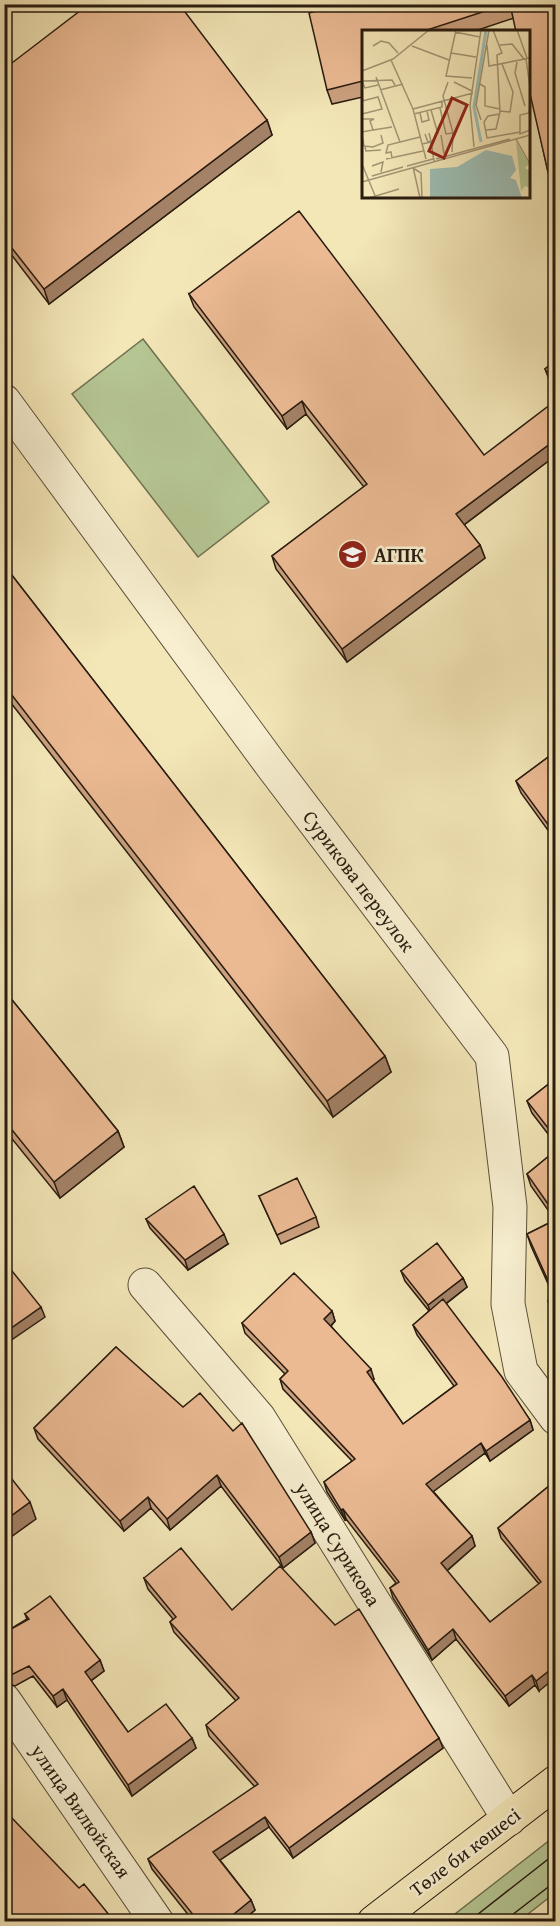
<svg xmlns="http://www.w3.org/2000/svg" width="560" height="1926" font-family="'Gentium Book Plus',serif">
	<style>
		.green { fill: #b5c693; stroke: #6e7051; stroke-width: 1.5 }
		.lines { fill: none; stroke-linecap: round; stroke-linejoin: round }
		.minor-casing { stroke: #5b4e39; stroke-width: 35 }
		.major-casing { stroke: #281b0f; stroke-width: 35 }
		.minor { stroke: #f7efd0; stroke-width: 33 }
		.major { stroke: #f3e6b7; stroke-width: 33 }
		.tram { stroke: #281b0f; stroke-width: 1.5 }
		.wall { fill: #caa07e; stroke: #281b0f; stroke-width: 1.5 }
		.shaded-wall { fill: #a48267; stroke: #281b0f; stroke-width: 1.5 }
		.building { fill: #ebba93; stroke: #281b0f; stroke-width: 1.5 }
		.labels { text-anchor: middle; stroke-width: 5; stroke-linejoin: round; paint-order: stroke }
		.poi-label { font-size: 20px; font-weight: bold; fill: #281b0f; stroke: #f7efd0; text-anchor: start }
		.street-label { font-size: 20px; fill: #281b0f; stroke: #f7efd0 }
		.inset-river { fill: none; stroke: #9dbeb5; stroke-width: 3 }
		.inset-road { fill: none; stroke: #a29574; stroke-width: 1.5 }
		.view { fill: #8f2418; fill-opacity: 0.15; stroke: #8f2418; stroke-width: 3 }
		.inset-edge { fill: none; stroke: #281b0f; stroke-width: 3 }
	</style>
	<rect width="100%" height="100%" fill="#f3e6b7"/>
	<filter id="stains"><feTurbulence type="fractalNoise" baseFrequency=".00333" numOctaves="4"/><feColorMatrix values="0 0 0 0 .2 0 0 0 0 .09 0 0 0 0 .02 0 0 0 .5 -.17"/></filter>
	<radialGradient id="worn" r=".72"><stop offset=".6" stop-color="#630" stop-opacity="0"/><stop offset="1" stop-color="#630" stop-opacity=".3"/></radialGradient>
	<path class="green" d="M 143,339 L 269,502 L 198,557 L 72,394 Z
		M 555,1836 L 555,1893 L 519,1921 L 446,1921 Z"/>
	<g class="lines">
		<defs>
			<path id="minor" d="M 4,401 L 272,766 L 492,1056 L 510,1207 L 508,1304 L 521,1371 L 556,1418
				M 145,1285 L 259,1418 L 509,1819
				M 4,1700 L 157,1922"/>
			<path id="major" d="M 374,1922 L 556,1782"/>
		</defs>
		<use href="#minor" class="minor-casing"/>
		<use href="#major" class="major-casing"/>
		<use href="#minor" class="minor"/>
		<use href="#major" class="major"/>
		<path class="tram" d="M 468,1922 L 556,1853
			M 503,1922 L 556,1881"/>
	</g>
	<path class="wall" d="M 340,4 L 555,4 L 555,186 L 553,187 L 548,172 L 514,18 L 472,32 L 363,32 L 363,97 L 332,104 L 327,90 Z
		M 4,69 L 267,120 L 272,135 L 49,304 L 4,245 Z
		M 189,294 L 484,455 L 555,456 L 464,525 L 480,545 L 485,558 L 347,662 L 276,569 L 272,556 L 364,487 L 306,414 L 287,429 L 194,307 Z
		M 555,361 L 555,389 L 550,382 L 545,369 Z
		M 4,565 L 385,1056 L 391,1072 L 333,1117 L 4,694 Z
		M 555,752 L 555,840 L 521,793 L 516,781 Z
		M 4,990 L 118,1131 L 124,1147 L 60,1198 L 4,1129 Z
		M 555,1079 L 555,1143 L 532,1113 L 527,1101 Z
		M 555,1151 L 555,1220 L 531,1186 L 527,1174 Z
		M 259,1196 L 316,1217 L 319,1227 L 281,1244 Z
		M 146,1219 L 228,1244 L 188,1270 L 150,1228 Z
		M 555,1220 L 555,1317 L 553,1313 L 548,1301 L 554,1297 L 531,1246 L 527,1234 Z
		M 401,1271 L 463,1278 L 467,1287 L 446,1304 L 530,1420 L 533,1430 L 490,1461 L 485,1453 L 433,1491 L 472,1536 L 475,1546 L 447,1571 L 490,1622 L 539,1584 L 501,1538 L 498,1528 L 555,1481 L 539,1691 L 535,1685 L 509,1706 L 456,1639 L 432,1660 L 393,1598 L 390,1588 L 396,1583 L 346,1519 L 345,1520 L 327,1492 L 324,1482 L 352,1461 L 283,1389 L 280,1379 L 285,1374 L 245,1333 L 242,1323 L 332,1311 L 335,1321 L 331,1326 L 374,1379 L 373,1380 L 403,1424 L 454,1386 L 417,1335 L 413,1325 L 429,1311 L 405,1281 Z
		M 116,1347 L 311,1532 L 315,1543 L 283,1568 L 221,1486 L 170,1530 L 151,1508 L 124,1531 L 38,1439 L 34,1428 Z
		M 144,1578 L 232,1610 L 443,1748 L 293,1858 L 269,1827 L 220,1860 L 251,1900 L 255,1910 L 241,1922 L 194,1922 L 152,1869 L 148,1859 L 255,1787 L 209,1736 L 206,1725 L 236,1701 L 174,1632 L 170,1622 L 173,1619 L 148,1589 Z
		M 25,1614 L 100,1660 L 104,1671 L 91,1681 L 128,1732 L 192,1738 L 196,1748 L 132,1796 L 67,1700 L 57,1707 L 33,1676 L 15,1686 L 4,1682 L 4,1633 L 27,1619 Z"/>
	<path class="shaded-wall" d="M 267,120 L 272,135 L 49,304 L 44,289 Z
		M 302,401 L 306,414 L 287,429 L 282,416 Z
		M 555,440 L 555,456 L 461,527 L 456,514 Z
		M 480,545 L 485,558 L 347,662 L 342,649 Z
		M 385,1056 L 391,1072 L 333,1117 L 327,1101 Z
		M 118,1131 L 124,1147 L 60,1198 L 54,1182 Z
		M 224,1234 L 228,1244 L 188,1270 L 185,1260 Z
		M 463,1278 L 467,1287 L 431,1315 L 428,1305 Z
		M 41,1307 L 45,1317 L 4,1345 L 4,1333 Z
		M 332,1311 L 335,1321 L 328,1329 L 324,1319 Z
		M 371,1369 L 374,1379 L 371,1382 L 367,1372 Z
		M 530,1420 L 533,1430 L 490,1461 L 486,1451 Z
		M 481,1443 L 485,1453 L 430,1494 L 426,1484 Z
		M 217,1475 L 221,1486 L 170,1530 L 167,1519 Z
		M 148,1497 L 151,1508 L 124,1531 L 120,1521 Z
		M 30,1502 L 36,1519 L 4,1542 L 4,1521 Z
		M 343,1509 L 346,1519 L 345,1520 L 341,1510 Z
		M 311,1532 L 315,1543 L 283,1568 L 279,1557 Z
		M 472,1536 L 475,1546 L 444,1573 L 441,1563 Z
		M 453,1629 L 456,1639 L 432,1660 L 428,1650 Z
		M 100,1660 L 104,1671 L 89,1682 L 85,1672 Z
		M 555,1666 L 555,1678 L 539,1691 L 536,1681 Z
		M 532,1675 L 535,1685 L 509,1706 L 505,1696 Z
		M 63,1689 L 67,1700 L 57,1707 L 53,1696 Z
		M 192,1738 L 196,1748 L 132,1796 L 128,1785 Z
		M 439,1738 L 443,1748 L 293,1858 L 289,1848 Z
		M 265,1817 L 269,1827 L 217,1862 L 213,1852 Z
		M 251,1900 L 255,1910 L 241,1922 L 224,1922 Z
		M 110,1916 L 112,1922 L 104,1922 Z"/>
	<path class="building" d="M 89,4 L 179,4 L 267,120 L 44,289 L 4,238 L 4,69 Z
		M 340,4 L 507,4 L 421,32 L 363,32 L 363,81 L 327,90 L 309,13 Z
		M 510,4 L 555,4 L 555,171 L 548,172 L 528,85 L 528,32 L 516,32 Z
		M 299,211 L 484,455 L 555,401 L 555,440 L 456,514 L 480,545 L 342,649 L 272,556 L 367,484 L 302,401 L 282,416 L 189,294 Z
		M 555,361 L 555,382 L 545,369 Z
		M 4,565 L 385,1056 L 327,1101 L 4,685 Z
		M 555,752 L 555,834 L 516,781 Z
		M 4,990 L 118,1131 L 54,1182 L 4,1120 Z
		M 555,998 L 555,1007 L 552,1001 Z
		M 555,1079 L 555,1137 L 527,1101 Z
		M 555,1151 L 555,1214 L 527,1174 Z
		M 297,1178 L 316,1217 L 277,1235 L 259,1196 Z
		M 194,1186 L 224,1234 L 185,1260 L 146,1219 Z
		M 555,1220 L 555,1311 L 548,1301 L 555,1296 L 527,1234 Z
		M 437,1243 L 463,1278 L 428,1305 L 401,1271 Z
		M 4,1261 L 41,1307 L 4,1333 Z
		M 294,1273 L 332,1311 L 324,1319 L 371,1369 L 367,1372 L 403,1424 L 457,1384 L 413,1325 L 443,1299 L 502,1377 L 530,1420 L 486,1451 L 481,1443 L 426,1484 L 472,1536 L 441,1563 L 490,1622 L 541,1582 L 498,1528 L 555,1481 L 555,1666 L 536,1681 L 532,1675 L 505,1696 L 453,1629 L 428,1650 L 390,1588 L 399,1582 L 343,1509 L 341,1510 L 324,1482 L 355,1459 L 280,1379 L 288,1371 L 242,1323 Z
		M 116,1347 L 183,1407 L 200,1393 L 233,1431 L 242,1423 L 311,1532 L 279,1557 L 217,1475 L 167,1519 L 148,1497 L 120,1521 L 34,1428 Z
		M 4,1469 L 30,1502 L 4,1521 Z
		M 181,1548 L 232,1610 L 280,1566 L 335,1625 L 359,1609 L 439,1738 L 289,1848 L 265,1817 L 213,1852 L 251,1900 L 224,1922 L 199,1922 L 148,1859 L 258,1784 L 206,1725 L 239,1698 L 170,1622 L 176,1617 L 144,1578 Z
		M 50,1596 L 100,1660 L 85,1672 L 128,1732 L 166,1704 L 192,1738 L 128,1785 L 63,1689 L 53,1696 L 29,1666 L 11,1675 L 4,1673 L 4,1633 L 29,1619 L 25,1614 Z
		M 11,1817 L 79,1888 L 84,1884 L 110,1916 L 104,1922 L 4,1922 L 4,1824 Z"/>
	<defs>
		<symbol id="university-disc" viewBox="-11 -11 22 22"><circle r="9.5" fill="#8f2418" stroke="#f7efd0"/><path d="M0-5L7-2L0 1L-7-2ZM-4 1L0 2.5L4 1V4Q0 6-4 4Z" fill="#fff"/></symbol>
	</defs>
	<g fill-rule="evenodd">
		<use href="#university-disc" x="336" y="538" width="33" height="33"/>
	</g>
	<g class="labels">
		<g class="poi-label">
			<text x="374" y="562">АГПК</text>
		</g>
		<g class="street-label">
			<text transform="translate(359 881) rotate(53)" y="7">Сурикова переулок</text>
			<text transform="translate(338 1544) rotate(58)" y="7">улица Сурикова</text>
			<text transform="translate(81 1811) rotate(55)" y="7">улица Вилюйская</text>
			<text transform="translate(465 1852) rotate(-37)" y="7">Төле би көшесі</text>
		</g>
	</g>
	<g transform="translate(362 30)">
		<rect width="168" height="168" fill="#f3e6b7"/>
		<path d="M 154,111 L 167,134 L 163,138 L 168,141 L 168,158 L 163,156 L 159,161 Z" fill="#b5c693"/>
		<path d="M 124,120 L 150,126 L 154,140 L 148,148 L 154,150 L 160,168 L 68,168 L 68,139 L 95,137 Z" fill="#9dbeb5"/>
		<path class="inset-river" d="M 119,112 L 112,77 L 124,0"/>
		<path class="inset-road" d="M 94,0 L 84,46 L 110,48M 155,0 L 165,28M 93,2 L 118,7M 125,15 L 127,36 L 168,28M 138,15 L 150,14 L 162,29M 11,16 L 19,11 L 27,13 L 36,23M 50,16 L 87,30M 89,23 L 114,27M 164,29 L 168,57M 29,30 L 51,79 L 64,129M 155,32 L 153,43 L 163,76M 0,41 L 31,29 L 67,0M 14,47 L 38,112M 0,51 L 30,50 L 33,55M 0,51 L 3,58 L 16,55M 86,52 L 81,66 L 91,103 L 90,122M 92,52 L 110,61M 118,54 L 123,57 L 123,76 L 138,79M 18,60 L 41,54M 0,71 L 16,67 L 20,79 L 0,84M 168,74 L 167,83 L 158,85 L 158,104 L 168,100M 78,78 L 84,104 L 91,103M 51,79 L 111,63M 69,80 L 76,104M 138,81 L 148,82 L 151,62 L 140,34M 58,83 L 60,92 L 67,90 L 65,81M 52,84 L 80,77 L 80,71M 138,84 L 126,86 L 122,92 L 125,108 L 158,102M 0,89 L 12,89 L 8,91 L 11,100 L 0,102M 119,90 L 114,75 L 127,0M 11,100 L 30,97M 124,100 L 134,99 L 138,82 L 135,25 L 140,23 L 131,0M 63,104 L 66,112 L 69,111 L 67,103M 0,105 L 2,116 L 11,117 L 21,113 L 19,105M 79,105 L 82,124M 154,109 L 168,134M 60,114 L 69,112 L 72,131M 3,117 L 4,121 L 19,120M 112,117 L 108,75 L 119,0M 30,128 L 29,122 L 24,123 L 26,115 L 58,107M 24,129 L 61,121M 74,129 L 148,109M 0,134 L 14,168M 10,136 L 21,132 L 19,142M 45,136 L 71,129M 51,137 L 58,168M 51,138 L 59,143 L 60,168M 10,146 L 41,137M 0,152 L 168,105M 7,168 L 37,159"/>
		<path class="view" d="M 90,68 L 105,75 L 82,128 L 67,121 Z"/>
		<rect width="168" height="168" class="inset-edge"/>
	</g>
	<rect width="560" height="1926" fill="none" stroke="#f3e6b7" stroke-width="24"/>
	<rect x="6" y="6" width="548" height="1914" fill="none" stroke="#281b0f" stroke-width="3"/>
	<rect x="12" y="12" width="536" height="1902" fill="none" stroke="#281b0f" stroke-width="1.5"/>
	<rect width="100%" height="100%" filter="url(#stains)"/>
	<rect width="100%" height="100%" fill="url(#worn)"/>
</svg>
